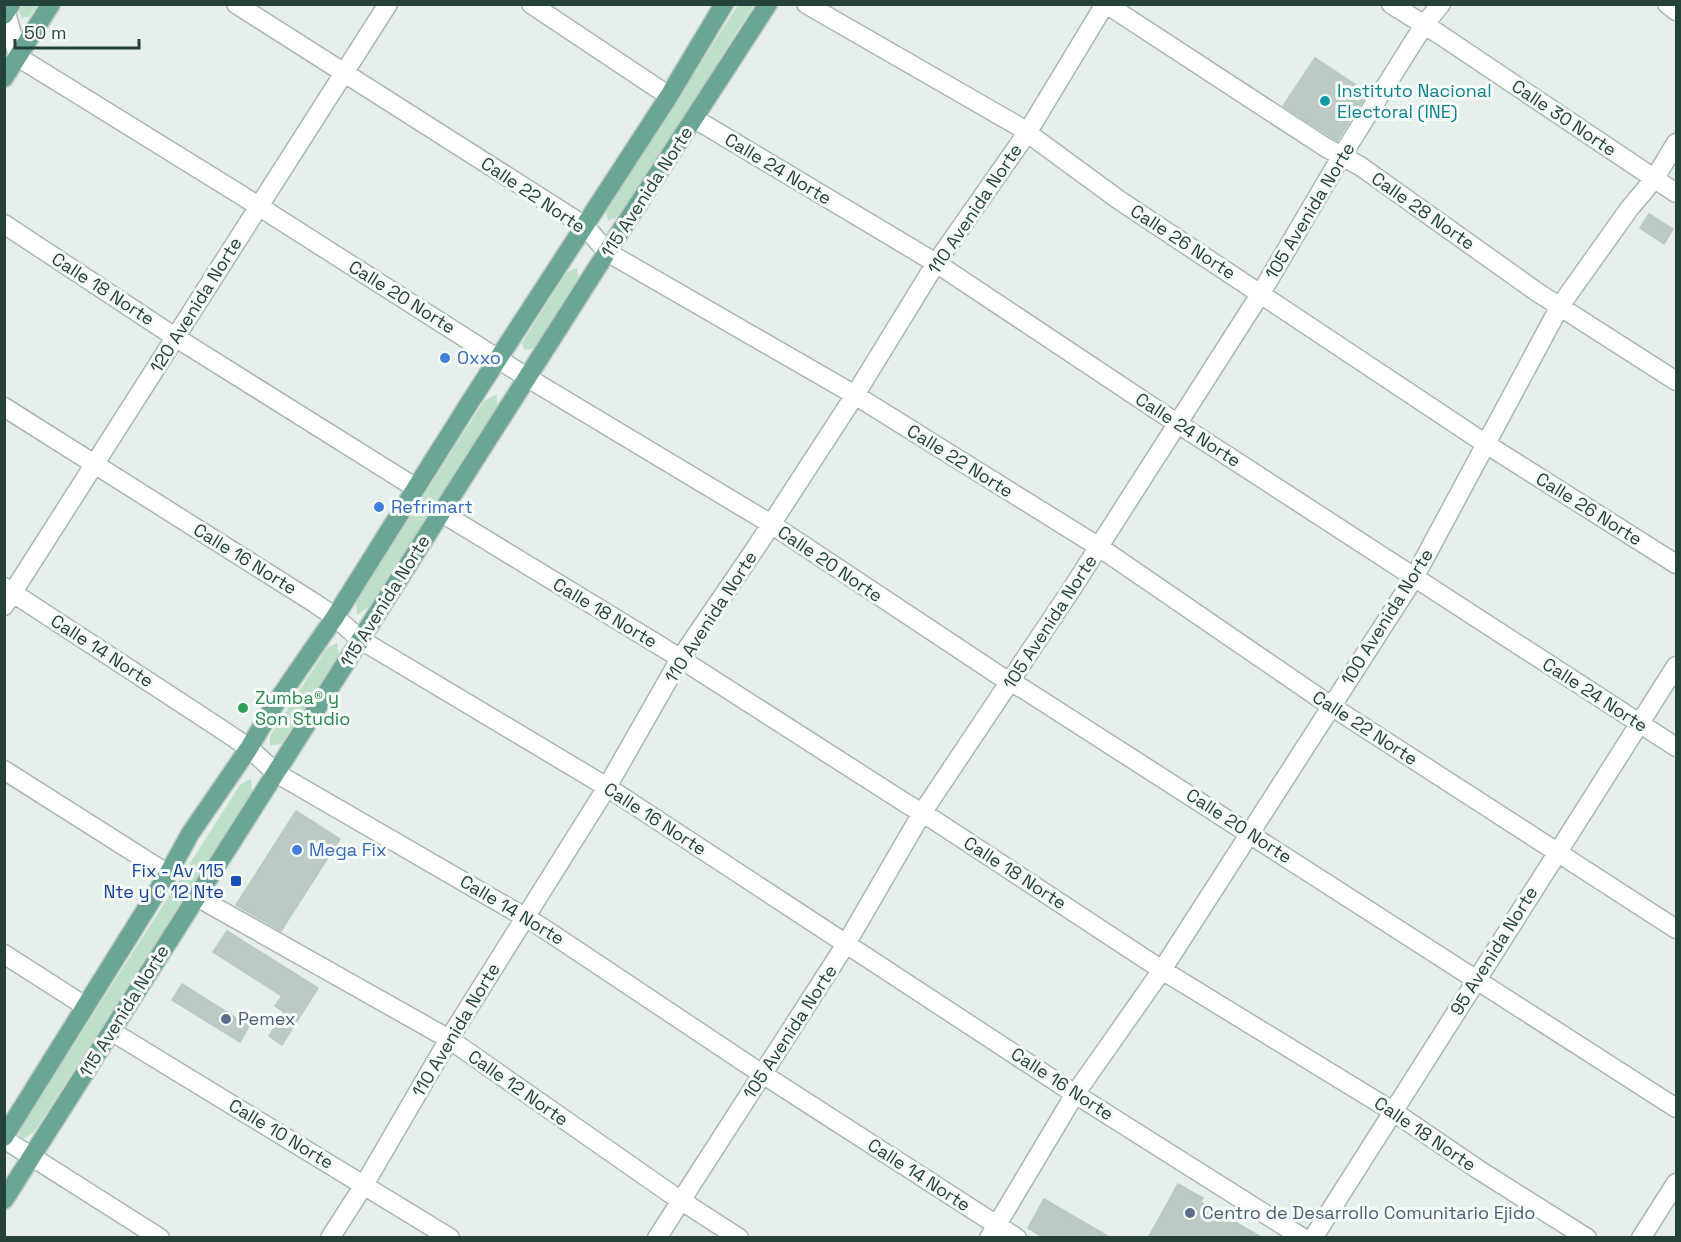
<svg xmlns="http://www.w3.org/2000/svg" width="1681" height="1242" font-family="'Space Grotesk',sans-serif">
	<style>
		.green { fill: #bfe0c8 }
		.building { fill: #bbcac4; stroke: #b8c9c2; stroke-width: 1.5 }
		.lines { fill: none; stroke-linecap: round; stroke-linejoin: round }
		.minor-casing { stroke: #a8b8b2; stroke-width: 21 }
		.major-casing { stroke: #c2cac8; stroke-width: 21 }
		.minor { stroke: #fff; stroke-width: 18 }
		.major { stroke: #6aa596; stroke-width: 18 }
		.culture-dot { fill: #0f9aa8; stroke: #f7fbf9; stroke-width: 2 }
		.shop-dot { fill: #3f7fe0; stroke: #f7fbf9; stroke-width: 2 }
		.leisure-dot { fill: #2e9e5b; stroke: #f7fbf9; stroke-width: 2 }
		.transit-dot { fill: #1a4fb4; stroke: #f7fbf9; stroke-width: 2 }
		.service-dot { fill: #5c6f8a; stroke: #f7fbf9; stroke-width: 2 }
		.labels { text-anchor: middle; stroke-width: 6; stroke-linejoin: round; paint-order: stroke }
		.culture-label { font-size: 18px; fill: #0d838f; stroke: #f7fbf9; text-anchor: start }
		.street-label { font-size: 18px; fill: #24423a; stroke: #f7fbf9 }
		.shop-label { font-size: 18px; fill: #366cbe; stroke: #f7fbf9; text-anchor: start }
		.leisure-label { font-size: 18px; fill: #27864d; stroke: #f7fbf9; text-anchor: start }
		.transit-label { font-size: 18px; fill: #164399; stroke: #f7fbf9; text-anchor: end }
		.service-label { font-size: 18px; fill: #4e5e75; stroke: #f7fbf9; text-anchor: start }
	</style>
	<rect width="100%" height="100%" fill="#e6efeb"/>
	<path class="green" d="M 23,5 L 23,4 L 38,5 L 29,17 L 22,18 L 19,11 Z
		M 738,5 L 754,5 L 620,216 L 608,221 L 606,212 Z
		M 577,268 L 579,281 L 536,348 L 524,350 L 522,343 L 567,272 Z
		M 497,394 L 497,408 L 370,606 L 357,615 L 356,602 L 484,401 Z
		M 337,643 L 339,656 L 281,744 L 270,746 L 270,736 L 327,648 Z
		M 251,779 L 252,793 L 34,1132 L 22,1140 L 18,1132 L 240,785 Z"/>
	<path class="building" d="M 1315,58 L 1368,93 L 1337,141 L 1283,106 Z
		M 1649,214 L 1673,229 L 1664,244 L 1640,228 Z
		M 296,811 L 340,839 L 281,931 L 236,905 Z
		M 227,931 L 318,988 L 282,1045 L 269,1036 L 284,1012 L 275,1006 L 282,996 L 213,952 Z
		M 182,984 L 249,1026 L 240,1042 L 172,1000 Z
		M 1178,1184 L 1203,1198 L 1200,1202 L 1263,1238 L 1148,1238 Z
		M 1044,1199 L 1111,1238 L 1044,1238 L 1028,1228 Z"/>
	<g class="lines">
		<defs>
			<path id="minor" d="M 236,4 L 585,226 L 607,252 L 855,395 L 1099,547 L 1331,706 L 1676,929
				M 531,4 L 669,96
				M 806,4 L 1018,126 L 1119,200 L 1486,444 L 1676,564
				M 1106,4 L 1325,147 L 1360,166 L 1537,292 L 1676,381
				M 1391,4 L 1439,34 L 1676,193
				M 1667,4 L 1676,11
				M 4,11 L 6,12 L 18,57 L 241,195 L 528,378 L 771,524 L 1000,676 L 1025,690 C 1243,828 1459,969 1676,1108
				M 695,119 L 936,263 L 1166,416 L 1676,747
				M 4,224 L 175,337 L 416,488
				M 4,407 L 313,602 L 335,617 L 361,640 L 607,787 L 1075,1094 L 1303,1238
				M 442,513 L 662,647 L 907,804 L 934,820 L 1162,970 L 1394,1112 L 1479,1170 L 1587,1238
				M 4,587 L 224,731 L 249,748 L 276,773 L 540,926 L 747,1064 L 1017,1238
				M 4,606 L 388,4
				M 4,770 L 168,874
				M 197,897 L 449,1039 L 671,1194 L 739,1238
				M 4,954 L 85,1006
				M 111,1031 L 450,1238
				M 4,1139 L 160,1238
				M 330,1238 L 364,1185 L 449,1039 L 607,787 L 680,659 L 757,546 L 855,395 L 936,263 L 1027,133 L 1105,4
				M 657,1238 L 846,944 L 922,813 L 1073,587 L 1261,293 L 1341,157 L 1424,25 L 1441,4
				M 989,1238 L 1075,1094 L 1162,970 L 1414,578 L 1560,306 L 1629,209 L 1655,178 L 1676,143
				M 1313,1238 L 1676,666
				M 1641,1238 L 1676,1183"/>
			<path id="major" d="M 4,15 L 11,4
				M 4,78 L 51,4
				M 4,1137 L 168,874 L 190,834 L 249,748 L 275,704 L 335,617 L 470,402 L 669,96 L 724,4
				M 4,1200 L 607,252 L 768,4"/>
		</defs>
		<use href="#minor" class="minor-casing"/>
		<use href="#major" class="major-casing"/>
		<use href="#minor" class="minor"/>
		<use href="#major" class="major"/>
	</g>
	<circle class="culture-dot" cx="1325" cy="101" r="6"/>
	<g class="shop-dot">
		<circle cx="445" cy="358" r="6"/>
		<circle cx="379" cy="507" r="6"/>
		<circle cx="297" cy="850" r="6"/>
	</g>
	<circle class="leisure-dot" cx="243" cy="708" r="6"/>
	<rect class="transit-dot" x="230" y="875" width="12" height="12" rx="3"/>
	<g class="service-dot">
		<circle cx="226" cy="1019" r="6"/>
		<circle cx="1190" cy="1213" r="6"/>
	</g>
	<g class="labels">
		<g class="culture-label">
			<text x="1337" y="97">Instituto Nacional<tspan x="1337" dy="21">Electoral (INE)</tspan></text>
		</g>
		<g class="street-label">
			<text transform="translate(1564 118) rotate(34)" y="6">Calle 30 Norte</text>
			<text transform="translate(778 169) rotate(31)" y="6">Calle 24 Norte</text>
			<text transform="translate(647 192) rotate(-57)" y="6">115 Avenida Norte</text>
			<text transform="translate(533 195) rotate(34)" y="6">Calle 22 Norte</text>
			<text transform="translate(975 209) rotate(-56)" y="6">110 Avenida Norte</text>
			<text transform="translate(1310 211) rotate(-59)" y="6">105 Avenida Norte</text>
			<text transform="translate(1423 211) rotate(35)" y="6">Calle 28 Norte</text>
			<text transform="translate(1183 242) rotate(33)" y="6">Calle 26 Norte</text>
			<text transform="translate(103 289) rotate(33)" y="6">Calle 18 Norte</text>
			<text transform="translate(402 297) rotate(32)" y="6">Calle 20 Norte</text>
			<text transform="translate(196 305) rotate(-58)" y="6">120 Avenida Norte</text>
			<text transform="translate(1188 430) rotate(33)" y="6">Calle 24 Norte</text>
			<text transform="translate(960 461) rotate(32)" y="6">Calle 22 Norte</text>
			<text transform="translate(1589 509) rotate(32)" y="6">Calle 26 Norte</text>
			<text transform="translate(245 559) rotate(32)" y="6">Calle 16 Norte</text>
			<text transform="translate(830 564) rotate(34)" y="6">Calle 20 Norte</text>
			<text transform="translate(385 601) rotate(-58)" y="6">115 Avenida Norte</text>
			<text transform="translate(605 613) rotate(31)" y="6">Calle 18 Norte</text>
			<text transform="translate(711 617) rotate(-57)" y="6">110 Avenida Norte</text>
			<text transform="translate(1387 617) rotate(-58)" y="6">100 Avenida Norte</text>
			<text transform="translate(1050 622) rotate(-57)" y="6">105 Avenida Norte</text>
			<text transform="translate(102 651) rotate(33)" y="6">Calle 14 Norte</text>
			<text transform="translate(1595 695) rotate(33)" y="6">Calle 24 Norte</text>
			<text transform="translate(1365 728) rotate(33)" y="6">Calle 22 Norte</text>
			<text transform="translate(655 819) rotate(33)" y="6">Calle 16 Norte</text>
			<text transform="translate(1239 826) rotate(33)" y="6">Calle 20 Norte</text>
			<text transform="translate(1015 873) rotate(33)" y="6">Calle 18 Norte</text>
			<text transform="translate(512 910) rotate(31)" y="6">Calle 14 Norte</text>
			<text transform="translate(1494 951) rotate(-58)" y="6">95 Avenida Norte</text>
			<text transform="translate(124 1011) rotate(-58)" y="6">115 Avenida Norte</text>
			<text transform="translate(456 1030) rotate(-59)" y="6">110 Avenida Norte</text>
			<text transform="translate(790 1032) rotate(-57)" y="6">105 Avenida Norte</text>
			<text transform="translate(1062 1084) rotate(33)" y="6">Calle 16 Norte</text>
			<text transform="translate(518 1088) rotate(35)" y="6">Calle 12 Norte</text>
			<text transform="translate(281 1134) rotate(31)" y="6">Calle 10 Norte</text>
			<text transform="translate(1425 1134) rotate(34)" y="6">Calle 18 Norte</text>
			<text transform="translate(919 1175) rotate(33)" y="6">Calle 14 Norte</text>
		</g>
		<g class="shop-label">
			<text x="457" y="364">Oxxo</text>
			<text x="391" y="513">Refrimart</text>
			<text x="309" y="856">Mega Fix</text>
		</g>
		<g class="leisure-label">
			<text x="255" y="704">Zumba® y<tspan x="255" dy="21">Son Studio</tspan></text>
		</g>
		<g class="transit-label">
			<text x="224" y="877">Fix - Av 115<tspan x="224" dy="21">Nte y C 12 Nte</tspan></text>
		</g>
		<g class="service-label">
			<text x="238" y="1025">Pemex</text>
			<text x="1202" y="1219">Centro de Desarrollo Comunitario Ejido</text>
		</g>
	</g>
	<rect width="1681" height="1242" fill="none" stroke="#24423a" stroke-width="12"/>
	<path d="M15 39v9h124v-9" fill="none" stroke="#24423a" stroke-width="3"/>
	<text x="24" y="39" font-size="18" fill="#24423a" stroke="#f7fbf9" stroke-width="4.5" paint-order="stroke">50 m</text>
</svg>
